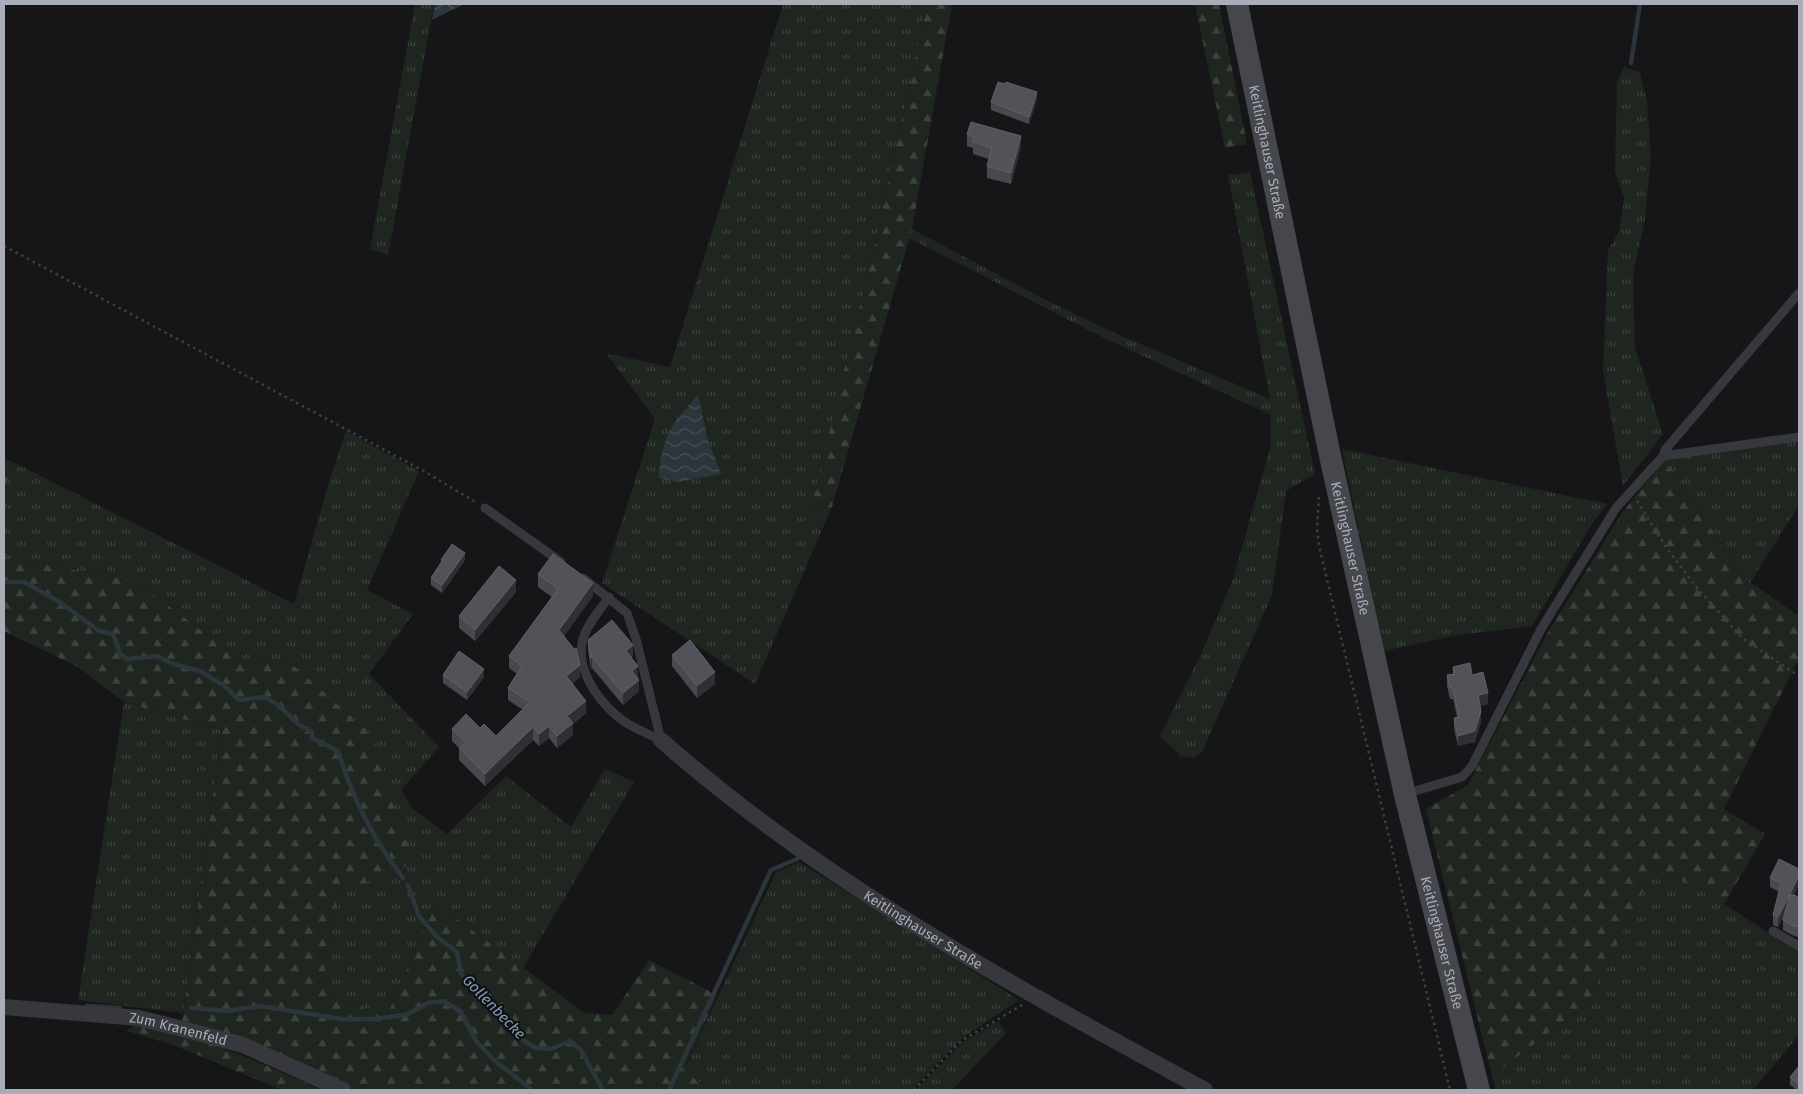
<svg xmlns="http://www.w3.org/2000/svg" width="1803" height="1094" font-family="'Fira Sans',sans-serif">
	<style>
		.grass { fill: url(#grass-tufts) }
		.forest { fill: url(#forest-firs) }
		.water { fill: url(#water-waves) }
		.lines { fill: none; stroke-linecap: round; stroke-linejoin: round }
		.stream { stroke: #2c353c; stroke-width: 4.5 }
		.path { stroke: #3d3f44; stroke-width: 2.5; stroke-dasharray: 2.5 4; stroke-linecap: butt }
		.lane { stroke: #37383d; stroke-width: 9 }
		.street { stroke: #37383d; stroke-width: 16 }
		.secondary { stroke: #45474d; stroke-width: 22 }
		.wall { fill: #47494d }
		.shaded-wall { fill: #2f3033 }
		.building { fill: #525359; stroke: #5f6168 }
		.labels { text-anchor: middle; stroke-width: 4.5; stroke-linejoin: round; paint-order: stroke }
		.street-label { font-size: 14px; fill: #a8adb8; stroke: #111113 }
		.water-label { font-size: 15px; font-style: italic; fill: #7f9bb3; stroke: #111113 }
	</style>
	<defs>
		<pattern id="grass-tufts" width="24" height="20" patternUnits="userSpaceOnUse" patternTransform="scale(1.25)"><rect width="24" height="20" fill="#1e261f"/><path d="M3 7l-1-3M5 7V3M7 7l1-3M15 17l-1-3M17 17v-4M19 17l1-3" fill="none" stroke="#3c433d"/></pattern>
		<pattern id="forest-firs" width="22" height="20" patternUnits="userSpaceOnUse" patternTransform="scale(1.25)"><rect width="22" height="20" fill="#1e261f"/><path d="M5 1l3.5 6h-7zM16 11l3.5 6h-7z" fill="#3c433d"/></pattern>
		<pattern id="water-waves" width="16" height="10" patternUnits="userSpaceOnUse" patternTransform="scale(1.25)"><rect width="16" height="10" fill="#2c353c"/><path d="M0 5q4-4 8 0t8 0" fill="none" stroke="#485056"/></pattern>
	</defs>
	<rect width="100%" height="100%" fill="#161618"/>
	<path class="grass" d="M 415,4 L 434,4 L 388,255 L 370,249 Z
		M 783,4 L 927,4 L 875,244 L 811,511 L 832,507 L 755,684 L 602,583 L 655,419 L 606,353 L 670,367 Z
		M 1624,67 L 1640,72 L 1647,102 L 1651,157 L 1645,219 L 1633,273 L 1635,348 L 1663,434 L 1623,486 L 1603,370 L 1608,250 L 1619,232 L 1624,198 L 1615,172 L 1617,82 Z
		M 1250,172 L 1315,474 L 1286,491 L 1272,595 L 1202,752 L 1194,758 L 1181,756 L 1160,736 L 1201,654 L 1233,579 L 1271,444 L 1271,415 L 1108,340 L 909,238 L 912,229 L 1042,298 L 1112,332 L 1270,399 L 1228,175 Z
		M 346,431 L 419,471 L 367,590 L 413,614 L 369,674 L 439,747 L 401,790 L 413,809 L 447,834 L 506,776 L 571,827 L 605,769 L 634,782 L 523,968 L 435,903 L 387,1016 L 334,998 L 323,976 L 338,894 L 414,862 L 287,660 L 246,664 L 137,582 L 4,557 L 4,488 L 15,463 L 294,604 L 331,475 Z
		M 1799,441 L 1799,505 L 1750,583 L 1744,578 L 1665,459 Z
		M 1342,449 L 1607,504 L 1593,522 L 1532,626 L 1457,635 L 1384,651 Z
		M 124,702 L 222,730 L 183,1013 L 78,1000 Z
		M 799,862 L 1019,1000 L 961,1039 L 912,1090 L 712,1090 L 683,1072 L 776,872 Z
		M 1656,866 L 1724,904 L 1775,937 L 1799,949 L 1799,1035 L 1753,1090 L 1496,1090 L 1492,1076 L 1588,1003 Z
		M 998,1021 L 1006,1033 L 952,1090 L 916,1090 L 963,1042 Z"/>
	<path class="forest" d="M 927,4 L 952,4 L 912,229 L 832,507 L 810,511 L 875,244 Z
		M 1195,4 L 1219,4 L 1247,144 L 1225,148 Z
		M 4,458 L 15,463 L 4,488 Z
		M 1665,459 L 1744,578 L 1799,616 L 1799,658 L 1724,809 L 1765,834 L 1724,904 L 1656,866 L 1588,1003 L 1492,1076 L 1426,809 L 1468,785 L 1548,632 L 1622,513 Z
		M 4,557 L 137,582 L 246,664 L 287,660 L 372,735 L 414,863 L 338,894 L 323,976 L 334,998 L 387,1016 L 435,903 L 585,1013 L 612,1015 L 649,960 L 717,995 L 683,1071 L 712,1090 L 356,1090 L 242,1039 L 182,1023 L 222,730 L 124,702 L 78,667 L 4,631 Z
		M 137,1023 C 204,1038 260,1062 322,1090 L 282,1090 L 173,1045 L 127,1031 Z"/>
	<path class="water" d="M 435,4 L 464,4 L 432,20 Z
		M 698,395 L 708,440 L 721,474 L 678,482 L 659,478 C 661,438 671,424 698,395 Z"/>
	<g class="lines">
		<path class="stream" d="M 1631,63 L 1640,4
			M 4,582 L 24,582 L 61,603 L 99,631 L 113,634 L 121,655 L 128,659 L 156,656 L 176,665 L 200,671 L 226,687 L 239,700 L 264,697 L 277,704 L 298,724 L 312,732 L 312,738 L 338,751 C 353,799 372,837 403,878
			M 408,885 L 419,916 L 437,937 L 457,952 L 461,974 L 509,1022 L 521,1039 L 536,1048 L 551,1049 L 570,1041 L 580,1049 L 603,1090
			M 87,1006 L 120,1008
			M 191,1008 L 228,1011 L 260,1006 L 342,1019 L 373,1019 L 406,1015 L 428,1003 L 444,1001 L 461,1012 L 476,1041 L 495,1061 L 532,1090
			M 669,1090 L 771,870 L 797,859"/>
		<path class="path" d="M 4,246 L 422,470 L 477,503
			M 1319,497 L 1317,527 L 1319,546 L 1450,1090
			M 1637,501 L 1668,550 L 1697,588 L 1742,638 L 1796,674
			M 914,1090 L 961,1041 L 1022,1005"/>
		<path class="lane" d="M 1663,456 L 1665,450 L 1799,293
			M 485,508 L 561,562
			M 583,578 L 627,613 L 636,639 L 661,740
			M 609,597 C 600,610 587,624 583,639 C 575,668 596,698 617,716 C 629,727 647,733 661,740
			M 1405,794 L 1462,777 L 1472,766 L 1541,629 L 1616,508 L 1663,456 L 1799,437
			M 1773,931 L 1799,946"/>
		<g class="street">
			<path id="s1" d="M 661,740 C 824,884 1016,987 1205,1090"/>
			<path id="s2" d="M 4,1007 L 139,1018 L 179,1028 L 243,1045 L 343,1090"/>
		</g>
		<path class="secondary" id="s3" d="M 1237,4 L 1329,451 L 1405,795 L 1479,1090"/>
	</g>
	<path class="wall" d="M 1037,99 L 1029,124 L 991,110 L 991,102 Z
		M 967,134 L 1021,147 L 1011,184 L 987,178 L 987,166 L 989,159 L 973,154 L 973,148 L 967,146 Z
		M 441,560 L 465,560 L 442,593 L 431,585 L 431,578 L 441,564 Z
		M 538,574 L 593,596 L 564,636 L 580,677 L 573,683 L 586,713 L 573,724 L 573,735 L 557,748 L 549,738 L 539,746 L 533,740 L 485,786 L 459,760 L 459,748 L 452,741 L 452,729 L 480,728 L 496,736 L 523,710 L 508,700 L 508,688 L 517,674 L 509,668 L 509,656 L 552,597 L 538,587 Z
		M 516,592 L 475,641 L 459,628 L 459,616 Z
		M 588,640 L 633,656 L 631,658 L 638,677 L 638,678 L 639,691 L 623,705 L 592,668 L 591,669 L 588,651 Z
		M 672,655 L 715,684 L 697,698 L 672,666 Z
		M 1453,667 L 1472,675 L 1488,704 L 1480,706 L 1481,722 L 1475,742 L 1458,746 L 1454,729 L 1454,718 L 1457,717 L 1453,699 L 1450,699 L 1447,686 L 1447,675 L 1453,674 Z
		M 443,675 L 484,677 L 467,700 L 443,683 Z
		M 1799,869 L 1799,884 L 1794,895 L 1799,897 L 1799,937 L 1794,936 L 1783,930 L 1783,920 L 1785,913 L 1778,927 L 1773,925 L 1773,915 L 1779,892 L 1770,887 L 1770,878 Z
		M 1799,1066 L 1799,1090 L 1797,1090 L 1790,1085 L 1790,1077 Z"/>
	<path class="shaded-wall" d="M 1037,92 L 1037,99 L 1029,124 L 1029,117 Z
		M 1021,136 L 1021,147 L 1011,184 L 1011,173 Z
		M 465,553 L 465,560 L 442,593 L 442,585 Z
		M 516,580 L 516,592 L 475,641 L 475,630 Z
		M 593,583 L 593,596 L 559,643 L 559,630 Z
		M 633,645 L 633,656 L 626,662 L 626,651 Z
		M 592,657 L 592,668 L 591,669 L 591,658 Z
		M 580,665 L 580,677 L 566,688 L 566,676 Z
		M 638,666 L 638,677 L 632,682 L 632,671 Z
		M 484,669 L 484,677 L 467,700 L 467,692 Z
		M 715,672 L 715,684 L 697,698 L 697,686 Z
		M 639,680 L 639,691 L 623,705 L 623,693 Z
		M 1488,693 L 1488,704 L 1478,706 L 1478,695 Z
		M 586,701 L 586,713 L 573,724 L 573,735 L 557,748 L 557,736 L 567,716 Z
		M 1481,711 L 1481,722 L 1475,742 L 1458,746 L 1458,736 Z
		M 549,726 L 549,738 L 539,746 L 539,734 Z
		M 533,727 L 533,740 L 485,786 L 485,774 Z
		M 1799,875 L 1799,884 L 1778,927 L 1778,917 Z"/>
	<path class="building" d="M 998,82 L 1005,84 L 1006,82 L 1037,92 L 1029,117 L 991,102 Z
		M 971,122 L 1021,136 L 1011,173 L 987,166 L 992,148 L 973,142 L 974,137 L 967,134 Z
		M 452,544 L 465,553 L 442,585 L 431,578 L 442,561 L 441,560 Z
		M 553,554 L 593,583 L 559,630 L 574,649 L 576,648 L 580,665 L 566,676 L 586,701 L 567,716 L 573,723 L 557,736 L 549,726 L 539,734 L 533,727 L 485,774 L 459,748 L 466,742 L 452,729 L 466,714 L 480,728 L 484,724 L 496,736 L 530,702 L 508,688 L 522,666 L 509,656 L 558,589 L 538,574 Z
		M 499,566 L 516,580 L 475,630 L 459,616 Z
		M 612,620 L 633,645 L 626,651 L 638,666 L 632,671 L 639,680 L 623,693 L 592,657 L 591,658 L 588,640 Z
		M 690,640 L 715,672 L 697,686 L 672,655 Z
		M 459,651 L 484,669 L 467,692 L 443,675 Z
		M 1470,663 L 1472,675 L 1483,672 L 1488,693 L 1478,695 L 1481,711 L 1475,731 L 1458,736 L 1454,718 L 1459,717 L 1453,688 L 1450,688 L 1447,675 L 1454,674 L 1453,667 Z
		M 1779,859 L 1799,869 L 1799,875 L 1790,894 L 1799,897 L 1799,927 L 1794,926 L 1783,920 L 1790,894 L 1778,917 L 1773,915 L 1781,883 L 1770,878 Z
		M 1799,1066 L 1799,1085 L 1790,1077 Z"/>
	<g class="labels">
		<g class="street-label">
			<text dy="5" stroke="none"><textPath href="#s3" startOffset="151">Keitlinghauser Straße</textPath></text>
			<text dy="5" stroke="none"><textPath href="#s3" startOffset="556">Keitlinghauser Straße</textPath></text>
			<text dy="5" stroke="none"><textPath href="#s1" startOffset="324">Keitlinghauser Straße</textPath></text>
			<text dy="5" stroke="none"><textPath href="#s3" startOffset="961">Keitlinghauser Straße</textPath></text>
			<text dy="5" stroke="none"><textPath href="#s2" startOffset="176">Zum Kranenfeld</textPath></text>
		</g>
		<g class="water-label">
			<text transform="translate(494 1007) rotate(46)" y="5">Gollenbecke</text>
		</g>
	</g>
	<rect width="1803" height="1094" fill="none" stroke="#a8adb8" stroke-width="10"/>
</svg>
